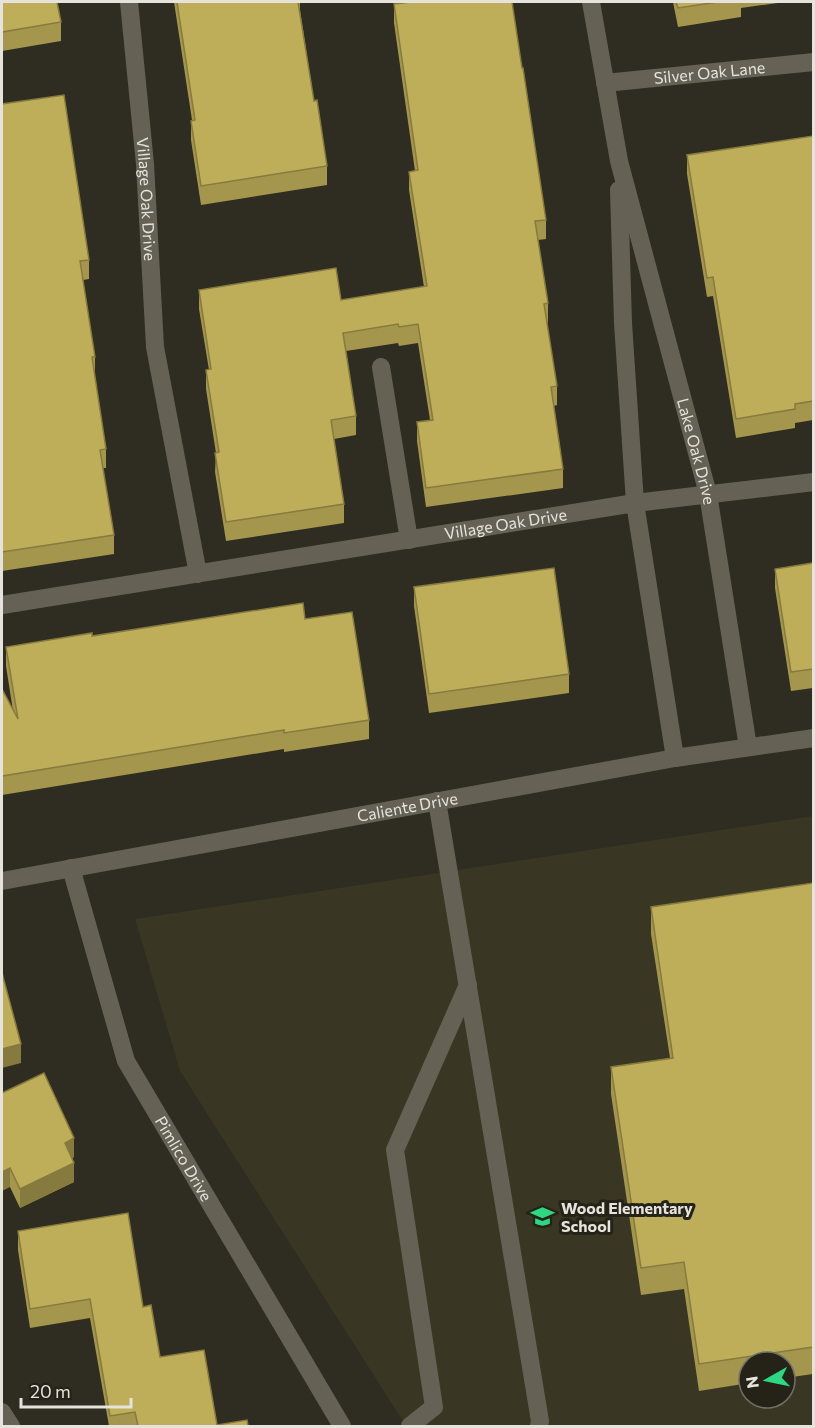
<svg xmlns="http://www.w3.org/2000/svg" width="815" height="1428" font-family="Commissioner,sans-serif">
	<style>
		.built { fill: #393624; fill-rule: evenodd }
		.lines { fill: none; stroke-linecap: round; stroke-linejoin: round }
		.lane { stroke: #656255; stroke-width: 18 }
		.street { stroke: #656255; stroke-width: 18 }
		.secondary { stroke: #656255; stroke-width: 18 }
		.wall { fill: #a4964d }
		.shaded-wall { fill: #867a3e }
		.building { fill: #bfae59; stroke: #867a3e; stroke-width: 1.5 }
		.labels { text-anchor: middle; stroke-width: 6; stroke-linejoin: round; paint-order: stroke }
		.street-label { font-size: 16px; fill: #e5e3dc; stroke: #252318 }
		.poi-label { font-size: 16px; font-weight: bold; fill: #e5e3dc; stroke: #252318; text-anchor: start }
	</style>
	<rect width="100%" height="100%" fill="#2f2c21"/>
	<path class="built" d="M 813,816 L 813,1426 L 406,1426 L 180,1071 L 135,919 ZM 749,1362 L 785,1362 L 785,1398 L 749,1398 Z"/>
	<g class="lines">
		<g class="lane">
			<path id="s1" d="M 129,2 L 145,164 L 155,347 L 198,574"/>
			<path d="M 381,367 L 409,540"/>
			<path id="s2" d="M 2,605 L 635,503 L 814,482"/>
			<path d="M 437,801 L 540,1421 L 539,1426"/>
			<path d="M 410,1426 L 434,1407 L 395,1150 L 468,985"/>
		</g>
		<g class="street">
			<path id="s3" d="M 591,2 L 619,161 L 708,494 L 748,747"/>
			<path id="s4" d="M 605,83 L 814,62"/>
			<path d="M 619,190 L 623,323 L 635,503 L 675,758"/>
			<path id="s5" d="M 71,868 L 126,1061 L 342,1426"/>
			<path d="M 2,1412 L 11,1426"/>
		</g>
		<path class="secondary" id="s6" d="M 2,881 L 675,758 L 814,738"/>
	</g>
	<path class="wall" d="M 2,2 L 61,22 L 61,41 L 2,51 Z
		M 174,2 L 300,2 L 300,10 L 314,101 L 327,166 L 327,185 L 201,205 L 191,140 L 191,121 L 192,120 Z
		M 673,2 L 785,2 L 741,8 L 741,17 L 678,27 Z
		M 394,4 L 546,220 L 546,239 L 538,240 L 548,303 L 548,322 L 547,323 L 557,386 L 557,405 L 554,406 L 563,469 L 563,488 L 426,507 L 417,441 L 417,422 L 430,420 L 418,343 L 399,346 L 398,343 L 346,351 L 356,416 L 356,435 L 334,439 L 344,504 L 344,523 L 226,541 L 215,472 L 216,453 L 206,389 L 206,370 L 209,370 L 199,309 L 199,290 L 341,300 L 424,287 L 409,190 L 409,172 L 415,171 L 394,23 Z
		M 2,104 L 89,260 L 89,279 L 83,280 L 95,357 L 95,376 L 106,449 L 106,468 L 103,468 L 114,535 L 114,554 L 2,571 Z
		M 813,136 L 813,420 L 795,423 L 795,428 L 736,438 L 713,296 L 707,297 L 687,174 L 687,155 Z
		M 813,563 L 813,688 L 791,691 L 775,588 L 775,569 Z
		M 414,587 L 569,674 L 569,693 L 429,713 L 414,606 Z
		M 305,619 L 369,720 L 369,739 L 284,752 L 284,749 L 2,795 L 2,689 L 13,711 L 6,666 L 6,647 L 92,636 Z
		M 813,883 L 813,1374 L 785,1378 L 785,1362 L 749,1362 L 749,1383 L 699,1391 L 684,1289 L 641,1295 L 611,1094 L 611,1067 L 670,1058 L 651,934 L 651,907 Z
		M 2,1093 L 74,1157 L 72,1158 L 74,1182 L 20,1208 L 10,1187 Z
		M 18,1231 L 143,1307 L 160,1357 L 217,1425 L 248,1426 L 109,1426 L 90,1318 L 30,1328 L 18,1250 Z"/>
	<path class="shaded-wall" d="M 21,1044 L 21,1063 L 2,1068 L 2,1049 Z
		M 74,1138 L 74,1157 L 65,1162 L 65,1143 Z
		M 74,1163 L 74,1182 L 20,1208 L 20,1189 Z
		M 10,1168 L 10,1187 L 2,1191 L 2,1172 Z"/>
	<path class="building" d="M 2,2 L 57,2 L 61,22 L 2,32 Z
		M 177,2 L 298,2 L 314,101 L 317,100 L 327,166 L 201,186 L 191,121 L 195,120 Z
		M 411,2 L 512,2 L 522,68 L 523,68 L 546,220 L 535,221 L 548,303 L 544,304 L 557,386 L 551,387 L 563,469 L 426,488 L 417,422 L 433,420 L 418,324 L 399,327 L 398,324 L 343,333 L 356,416 L 331,420 L 344,504 L 226,522 L 215,453 L 219,452 L 206,370 L 211,369 L 199,290 L 336,268 L 341,300 L 427,286 L 409,172 L 418,170 L 394,4 Z
		M 676,2 L 718,2 L 678,8 Z
		M 64,95 L 89,260 L 80,261 L 95,357 L 92,357 L 106,449 L 100,450 L 114,535 L 2,552 L 2,104 Z
		M 813,136 L 813,401 L 795,404 L 795,409 L 736,419 L 713,277 L 707,278 L 687,155 Z
		M 813,563 L 813,669 L 791,672 L 775,569 Z
		M 554,568 L 569,674 L 429,694 L 414,587 Z
		M 303,603 L 305,619 L 352,612 L 369,720 L 284,733 L 284,730 L 2,776 L 2,689 L 18,719 L 6,647 L 92,633 L 92,636 Z
		M 813,883 L 813,1347 L 699,1364 L 684,1262 L 641,1268 L 611,1067 L 673,1058 L 651,907 Z
		M 2,973 L 21,1044 L 2,1049 Z
		M 44,1073 L 74,1138 L 65,1143 L 74,1163 L 20,1189 L 10,1168 L 2,1172 L 2,1093 Z
		M 128,1213 L 143,1307 L 151,1305 L 160,1357 L 204,1350 L 217,1425 L 247,1420 L 248,1426 L 138,1426 L 135,1412 L 110,1416 L 90,1299 L 30,1309 L 18,1231 Z"/>
	<defs>
		<symbol id="school-bare" viewBox="-9 -9 18 18"><path d="M0-5L7-2L0 1L-7-2ZM-4 1L0 2.5L4 1V4Q0 6-4 4Z" fill="#2ed883" stroke="#252318" stroke-width="2.5" paint-order="stroke"/></symbol>
	</defs>
	<g fill-rule="evenodd">
		<use href="#school-bare" x="526" y="1200" width="33" height="33"/>
	</g>
	<g class="labels">
		<g class="street-label">
			<text dy="6" stroke="none"><textPath href="#s4" startOffset="105">Silver Oak Lane</textPath></text>
			<text dy="6" stroke="none"><textPath href="#s1" startOffset="198">Village Oak Drive</textPath></text>
			<text dy="6" stroke="none"><textPath href="#s3" startOffset="462">Lake Oak Drive</textPath></text>
			<text dy="6" stroke="none"><textPath href="#s2" startOffset="510">Village Oak Drive</textPath></text>
			<text dy="6" stroke="none"><textPath href="#s6" startOffset="412">Caliente Drive</textPath></text>
			<text dy="6" stroke="none"><textPath href="#s5" startOffset="314">Pimlico Drive</textPath></text>
		</g>
		<g class="poi-label">
			<text x="561" y="1214">Wood Elementary<tspan x="561" dy="18">School</tspan></text>
		</g>
	</g>
	<rect width="815" height="1428" fill="none" stroke="#e5e3dc" stroke-width="6"/>
	<g transform="translate(767 1380) rotate(261)"><circle r="28" fill="#252318" stroke="#727066" stroke-width="1.5"/>
	<path d="M0-4.5L10 22L0 15L-10 22Z" fill="#2ed883"/>
	<text y="-9" font-size="16" font-weight="bold" text-anchor="middle" fill="#e5e3dc">N</text>
	</g>
	<path d="M21 1398v9h110v-9" fill="none" stroke="#e5e3dc" stroke-width="3"/>
	<text x="30" y="1398" font-size="18" fill="#e5e3dc" stroke="#252318" stroke-width="4.5" paint-order="stroke">20 m</text>
</svg>
